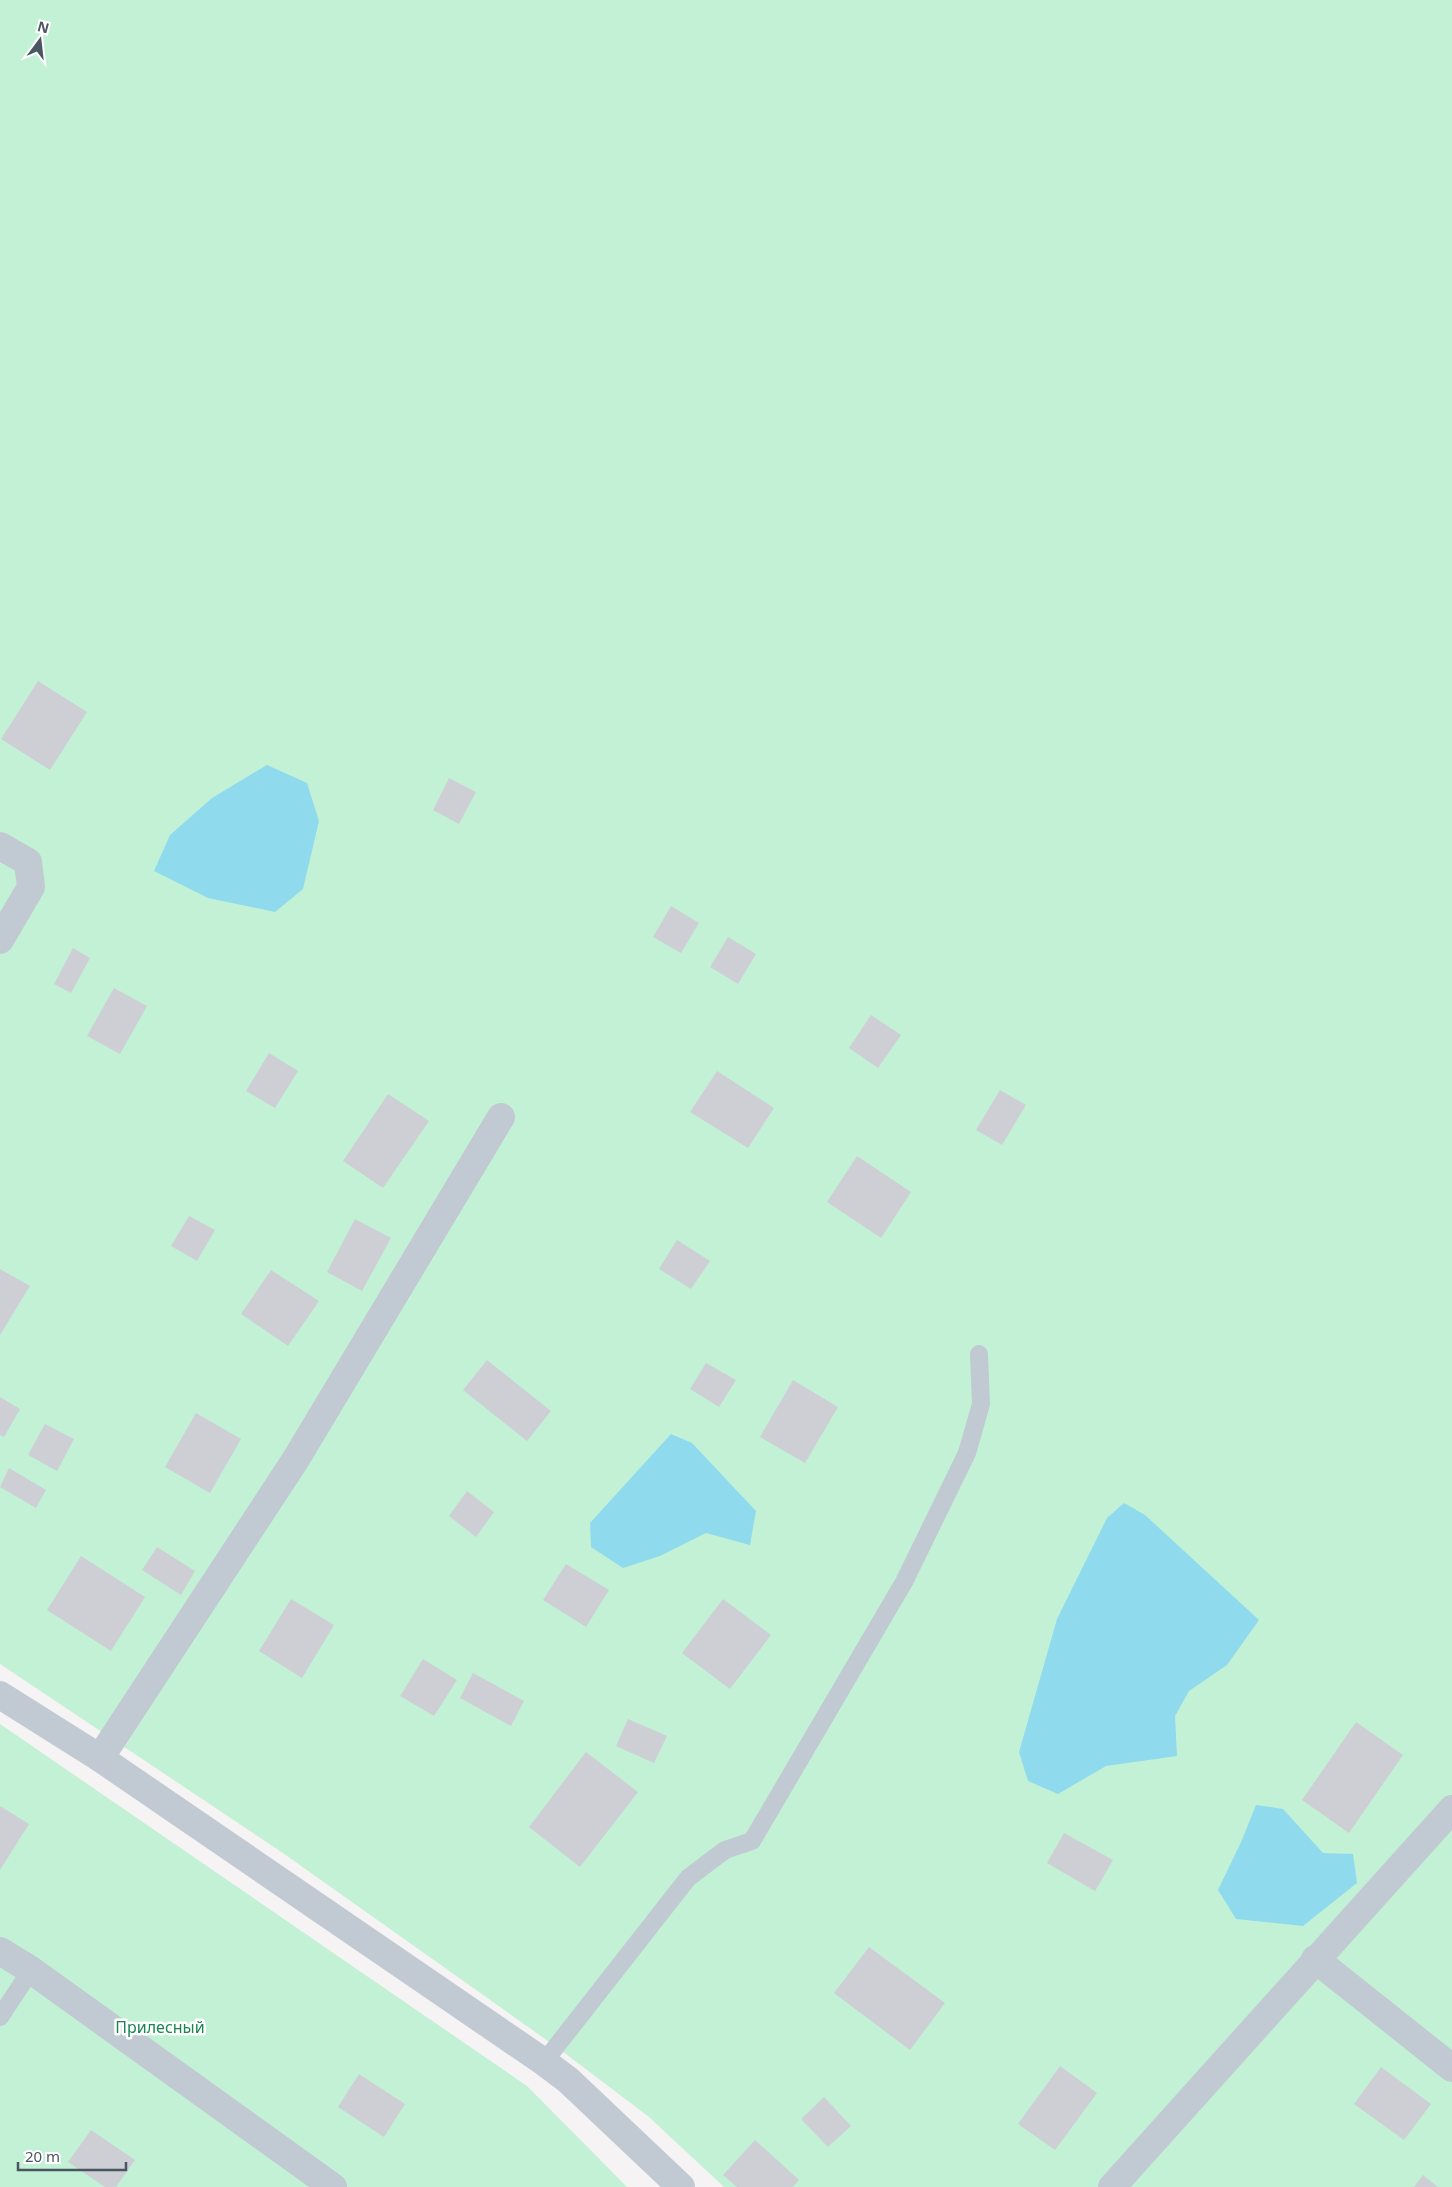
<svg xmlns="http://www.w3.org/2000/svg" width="1452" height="2187" font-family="'Noto Sans',sans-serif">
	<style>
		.green { fill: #c3f1d5 }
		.water { fill: #90daee }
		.building { fill: #cdcfd5 }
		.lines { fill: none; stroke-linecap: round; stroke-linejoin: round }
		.service { stroke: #c1cad2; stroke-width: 18 }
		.minor { stroke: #c1cad2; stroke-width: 28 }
		.tertiary { stroke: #c1cad2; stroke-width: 28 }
		.labels { text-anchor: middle; stroke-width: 5; stroke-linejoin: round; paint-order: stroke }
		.park-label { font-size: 16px; fill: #17864f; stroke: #fff }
	</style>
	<rect width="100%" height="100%" fill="#f5f3f3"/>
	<path class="green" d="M 0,0 L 1452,0 L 1452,2187 L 724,2187 L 649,2117 L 562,2051 L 280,1851 L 0,1664 Z
		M 0,1724 L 527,2086 L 627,2187 L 0,2187 Z"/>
	<path class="water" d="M 267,765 L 307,783 L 319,821 L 303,889 L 275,912 L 208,898 L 154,871 L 170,835 L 212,798 Z
		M 671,1434 L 692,1443 L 756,1511 L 750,1545 L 706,1533 L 660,1556 L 623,1568 L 591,1547 L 590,1523 Z
		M 1124,1503 L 1145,1515 L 1259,1620 L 1227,1665 L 1189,1691 L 1175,1716 L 1177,1756 L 1106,1766 L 1058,1794 L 1028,1781 L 1019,1752 L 1057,1619 L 1107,1518 Z
		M 1256,1805 L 1283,1809 L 1323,1853 L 1353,1854 L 1357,1883 L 1303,1926 L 1236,1919 L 1218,1890 L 1242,1840 Z"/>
	<path class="building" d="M 38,681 L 87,712 L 50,770 L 1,739 Z
		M 449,778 L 476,792 L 459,824 L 433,810 Z
		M 671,906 L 699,923 L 681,953 L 653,937 Z
		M 728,937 L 756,954 L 738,984 L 710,967 Z
		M 73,948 L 90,958 L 71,993 L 54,984 Z
		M 114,988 L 147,1006 L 120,1054 L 87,1036 Z
		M 871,1015 L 901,1035 L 878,1068 L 849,1048 Z
		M 269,1053 L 298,1071 L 275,1108 L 246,1091 Z
		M 717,1071 L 774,1108 L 748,1148 L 690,1112 Z
		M 1000,1090 L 1026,1105 L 1002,1145 L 976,1130 Z
		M 388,1094 L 429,1121 L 383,1188 L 343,1161 Z
		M 857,1156 L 911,1192 L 881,1238 L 827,1202 Z
		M 189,1216 L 215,1230 L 197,1261 L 171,1246 Z
		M 355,1219 L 391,1238 L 362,1291 L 327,1272 Z
		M 677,1240 L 710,1261 L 691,1289 L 659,1269 Z
		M 0,1269 L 30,1286 L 0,1335 Z
		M 271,1270 L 319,1301 L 288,1346 L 241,1314 Z
		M 487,1360 L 551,1411 L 527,1441 L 463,1390 Z
		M 706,1363 L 736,1380 L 719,1407 L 690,1389 Z
		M 793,1380 L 838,1407 L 805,1463 L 760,1437 Z
		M 0,1397 L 20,1409 L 4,1437 L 0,1435 Z
		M 196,1413 L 241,1439 L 210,1493 L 165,1467 Z
		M 45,1424 L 74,1439 L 57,1471 L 28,1455 Z
		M 9,1468 L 46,1490 L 36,1508 L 0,1487 Z
		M 467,1491 L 494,1512 L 476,1537 L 449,1516 Z
		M 157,1547 L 195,1571 L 181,1595 L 142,1570 Z
		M 81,1556 L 145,1597 L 111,1651 L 47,1610 Z
		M 566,1564 L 609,1590 L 586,1627 L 543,1600 Z
		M 291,1599 L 334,1625 L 302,1678 L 259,1651 Z
		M 723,1599 L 771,1635 L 730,1689 L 682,1653 Z
		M 423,1659 L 457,1680 L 434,1716 L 400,1696 Z
		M 473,1673 L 524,1701 L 511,1726 L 460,1698 Z
		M 628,1719 L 667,1736 L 654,1763 L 616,1746 Z
		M 1356,1722 L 1403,1755 L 1349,1833 L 1302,1800 Z
		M 586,1752 L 638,1792 L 580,1867 L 529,1827 Z
		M 0,1806 L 29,1824 L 0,1870 Z
		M 1064,1833 L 1113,1860 L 1095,1891 L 1047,1863 Z
		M 869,1947 L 945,2003 L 910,2050 L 834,1993 Z
		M 1060,2066 L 1097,2093 L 1055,2150 L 1018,2124 Z
		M 1381,2067 L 1431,2104 L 1404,2140 L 1354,2104 Z
		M 359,2074 L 405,2104 L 384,2137 L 338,2107 Z
		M 824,2097 L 851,2126 L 828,2147 L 801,2119 Z
		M 91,2130 L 135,2160 L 116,2187 L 105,2187 L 68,2162 Z
		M 755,2140 L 799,2180 L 793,2187 L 737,2187 L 723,2175 Z
		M 1423,2175 L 1438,2187 L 1414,2187 Z"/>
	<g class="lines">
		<path class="service" d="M 0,2017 L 31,1970
			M 544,2062 L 688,1878 L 725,1850 L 752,1841 L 904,1582 L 967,1453 L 981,1404 L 979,1354"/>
		<path class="minor" d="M 0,846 L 28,862 L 31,887 L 0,940
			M 100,1758 L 296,1459 L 501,1117
			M 0,1951 L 31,1970 L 333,2187
			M 1315,1959 L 1452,2068
			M 1112,2187 L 1452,1809"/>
		<path class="tertiary" d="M 0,1695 L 100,1758 L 544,2062 L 568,2080 L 681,2187"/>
	</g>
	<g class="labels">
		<g class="park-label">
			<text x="160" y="2033">Прилесный</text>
		</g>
	</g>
	<g transform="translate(40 40) rotate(15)" stroke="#ffffff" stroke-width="4" paint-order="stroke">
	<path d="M0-4L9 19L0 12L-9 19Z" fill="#4a5661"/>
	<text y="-8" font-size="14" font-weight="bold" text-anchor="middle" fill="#4a5661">N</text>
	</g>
	<path d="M18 2162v8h108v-8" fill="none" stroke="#4a5661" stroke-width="2.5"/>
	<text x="25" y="2162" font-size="15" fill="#4a5661" stroke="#ffffff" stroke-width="4" paint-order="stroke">20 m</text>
</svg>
